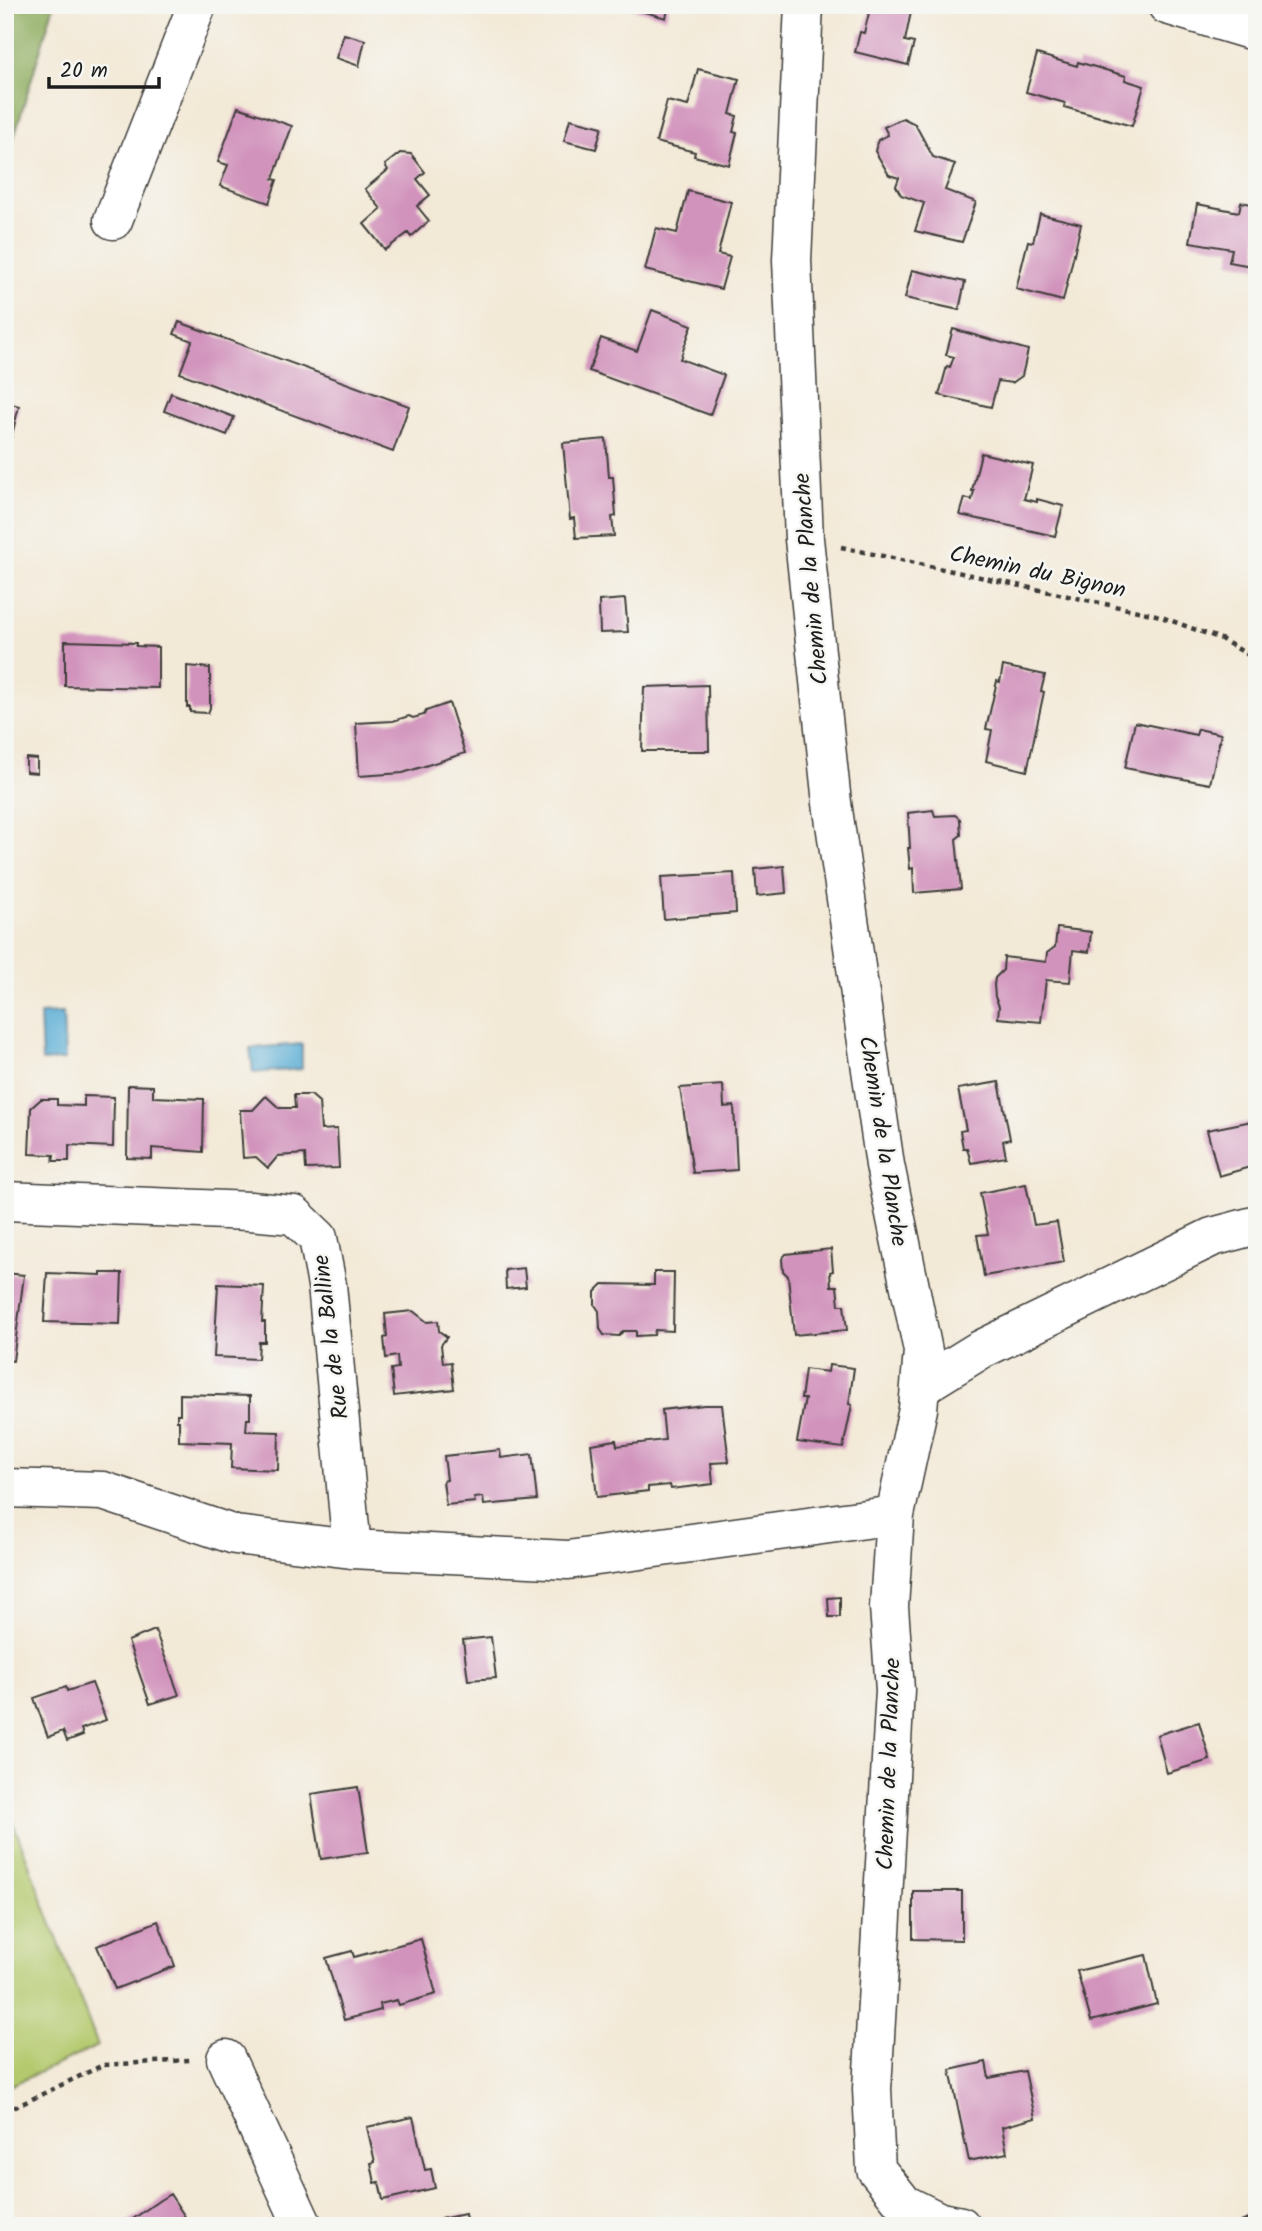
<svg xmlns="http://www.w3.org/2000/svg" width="1262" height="2231" font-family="Kalam,sans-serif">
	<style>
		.green { fill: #b4c96d; stroke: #687244; stroke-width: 2 }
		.forest { fill: #8fad60; stroke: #56643e; stroke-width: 2 }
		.water { fill: #58acd4; stroke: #3a6478; stroke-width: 2 }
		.building { fill: #d193bc }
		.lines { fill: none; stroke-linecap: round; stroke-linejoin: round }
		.minor-casing { stroke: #3c3b38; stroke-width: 41 }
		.tertiary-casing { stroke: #3c3b38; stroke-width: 41 }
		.path { stroke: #3c3b38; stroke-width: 4.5; stroke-dasharray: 5 5; stroke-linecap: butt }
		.minor { stroke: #fff; stroke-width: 38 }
		.tertiary { stroke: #fff; stroke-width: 38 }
		.labels { text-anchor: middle; stroke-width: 5; stroke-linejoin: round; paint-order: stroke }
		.street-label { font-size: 23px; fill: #1c1c1c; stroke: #f6f6f2 }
	</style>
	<rect width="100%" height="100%" fill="#f6f6f2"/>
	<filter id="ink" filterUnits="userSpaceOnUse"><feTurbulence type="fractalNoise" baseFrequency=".0143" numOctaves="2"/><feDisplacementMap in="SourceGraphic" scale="14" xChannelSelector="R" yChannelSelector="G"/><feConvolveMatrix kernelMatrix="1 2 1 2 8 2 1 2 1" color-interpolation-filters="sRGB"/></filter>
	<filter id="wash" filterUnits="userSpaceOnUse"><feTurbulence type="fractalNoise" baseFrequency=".00686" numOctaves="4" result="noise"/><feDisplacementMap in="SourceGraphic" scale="28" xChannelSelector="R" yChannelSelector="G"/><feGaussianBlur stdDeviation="1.57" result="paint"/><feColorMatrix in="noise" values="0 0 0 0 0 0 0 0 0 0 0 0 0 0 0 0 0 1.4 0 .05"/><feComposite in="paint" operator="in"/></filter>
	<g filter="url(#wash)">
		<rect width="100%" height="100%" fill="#f3e9d7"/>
		<path class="green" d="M 5,1801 L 98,2046 L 5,2088 Z"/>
		<path class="forest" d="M 5,5 L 54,5 L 5,167 Z"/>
		<path class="water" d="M 63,1013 L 65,1060 L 42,1061 L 40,1014 Z
			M 302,1044 L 302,1069 L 253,1073 L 250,1048 Z"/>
		<g id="blocks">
			<path class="building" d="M 619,5 L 669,5 L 666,18 Z
				M 871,5 L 912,7 L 905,41 L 914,43 L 908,65 L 855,52 L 860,32 L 864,33 Z
				M 344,34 L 365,40 L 359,66 L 336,58 Z
				M 1037,54 L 1077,66 L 1078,62 L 1126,76 L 1125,80 L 1144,86 L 1132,126 L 1064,107 L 1065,103 L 1026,92 Z
				M 698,69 L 739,79 L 730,114 L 737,116 L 733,132 L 737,133 L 729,165 L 694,156 L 695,152 L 656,142 L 667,101 L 688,106 Z
				M 238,107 L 292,126 L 273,179 L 277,180 L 269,203 L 220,186 L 228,165 L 218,162 Z
				M 903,118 L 915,124 L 933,157 L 955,164 L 945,190 L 976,202 L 962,242 L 915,231 L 924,203 L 901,195 L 896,186 L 899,178 L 889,175 L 875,151 L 878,140 L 888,135 L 884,127 Z
				M 570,119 L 602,127 L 596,149 L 564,141 Z
				M 400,153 L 411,154 L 425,172 L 417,179 L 430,195 L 417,206 L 429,221 L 411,237 L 408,233 L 385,250 L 364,224 L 381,209 L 365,189 L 388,170 L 385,165 Z
				M 688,191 L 731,202 L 718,254 L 730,257 L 721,289 L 645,270 L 656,228 L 677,233 Z
				M 1241,202 L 1257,205 L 1257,267 L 1229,262 L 1232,249 L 1190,242 L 1197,204 L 1239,212 Z
				M 1040,214 L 1081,224 L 1063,301 L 1016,289 L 1028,241 L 1033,242 Z
				M 912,270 L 965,282 L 959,310 L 905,298 Z
				M 652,310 L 692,325 L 680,359 L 724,375 L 710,415 L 589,371 L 601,338 L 637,351 Z
				M 179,322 L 409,406 L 393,452 L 180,373 L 192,341 L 174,334 Z
				M 953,329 L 1028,350 L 1022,376 L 1012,383 L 998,381 L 991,407 L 939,395 L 947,366 L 950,367 L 954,357 L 946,355 Z
				M 171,393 L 234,417 L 227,435 L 164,411 Z
				M 5,402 L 19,406 L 11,439 L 5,437 Z
				M 606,439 L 609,477 L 613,477 L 616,516 L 612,517 L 614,536 L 576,538 L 574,518 L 570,519 L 563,443 Z
				M 981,453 L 1033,465 L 1024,499 L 1037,502 L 1037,499 L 1063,506 L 1055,536 L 960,515 L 965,498 L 972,500 L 974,491 L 972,491 Z
				M 625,599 L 628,632 L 600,633 L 599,601 Z
				M 65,641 L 136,643 L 136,646 L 158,647 L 158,688 L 65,686 Z
				M 187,666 L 210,668 L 210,708 L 208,713 L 190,712 L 190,707 L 187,707 Z
				M 1003,666 L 1045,675 L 1041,691 L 1044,692 L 1027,771 L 986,761 L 992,730 L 986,729 L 997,681 L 1000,682 Z
				M 708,685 L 709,751 L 642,751 L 644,687 Z
				M 449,703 L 465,753 L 403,773 L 359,776 L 356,723 L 393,721 L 409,716 L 413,718 L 424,715 L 426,711 Z
				M 1135,722 L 1196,735 L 1198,729 L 1221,734 L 1210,784 L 1125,768 Z
				M 26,758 L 37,759 L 37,773 L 26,772 Z
				M 933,810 L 935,816 L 955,815 L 960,819 L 961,835 L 956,839 L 961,889 L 914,893 L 913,868 L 910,869 L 908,848 L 910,848 L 908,813 Z
				M 784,866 L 786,893 L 757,896 L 755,869 Z
				M 734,873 L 736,913 L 664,919 L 661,877 Z
				M 1057,928 L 1091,932 L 1089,952 L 1073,950 L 1070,982 L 1046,980 L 1041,1022 L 998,1018 L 999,1006 L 995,997 L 994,985 L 995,978 L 1003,970 L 1004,957 L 1046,962 L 1047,953 L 1055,947 Z
				M 999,1082 L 1010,1139 L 1003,1141 L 1006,1157 L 971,1163 L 967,1148 L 963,1148 L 960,1131 L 966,1130 L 958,1089 Z
				M 128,1085 L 153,1086 L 153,1097 L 204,1099 L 203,1152 L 152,1148 L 152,1159 L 127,1158 Z
				M 723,1085 L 724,1107 L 734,1106 L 737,1170 L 693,1173 L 680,1088 Z
				M 294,1095 L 311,1095 L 319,1102 L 321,1130 L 337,1129 L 339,1168 L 306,1169 L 305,1154 L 278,1156 L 268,1168 L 256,1157 L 243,1158 L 240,1110 L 253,1110 L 266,1096 L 279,1108 L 295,1108 Z
				M 84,1096 L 114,1097 L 113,1147 L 69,1145 L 69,1161 L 53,1161 L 54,1155 L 29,1154 L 31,1108 L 41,1099 L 57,1099 L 57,1105 L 84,1106 Z
				M 1257,1120 L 1257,1165 L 1219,1176 L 1207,1130 Z
				M 1026,1184 L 1034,1225 L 1057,1222 L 1064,1262 L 984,1276 L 977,1235 L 988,1234 L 980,1193 Z
				M 831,1249 L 833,1271 L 830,1272 L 831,1286 L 837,1286 L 839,1305 L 844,1305 L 847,1330 L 794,1335 L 788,1276 L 783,1271 L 782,1259 L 786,1254 Z
				M 524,1268 L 526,1287 L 506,1289 L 505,1270 Z
				M 654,1272 L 674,1272 L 673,1331 L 655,1330 L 654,1335 L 636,1336 L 636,1331 L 623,1331 L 619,1336 L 604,1335 L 600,1329 L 599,1311 L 595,1305 L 595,1292 L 603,1284 L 654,1285 Z
				M 5,1273 L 24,1275 L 13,1361 L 5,1360 Z
				M 47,1273 L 101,1275 L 101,1273 L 122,1273 L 120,1324 L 44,1322 Z
				M 218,1284 L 264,1286 L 262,1322 L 265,1322 L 265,1342 L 259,1342 L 258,1359 L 214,1357 Z
				M 413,1311 L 427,1322 L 438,1321 L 439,1331 L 447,1337 L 441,1345 L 443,1363 L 451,1362 L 454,1389 L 394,1396 L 391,1369 L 398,1368 L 397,1356 L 386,1358 L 384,1338 L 387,1337 L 385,1314 Z
				M 829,1365 L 854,1368 L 849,1404 L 852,1405 L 843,1448 L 797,1442 L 805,1399 L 801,1399 L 805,1369 L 828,1372 Z
				M 180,1394 L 250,1396 L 250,1419 L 247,1419 L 246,1431 L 279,1432 L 278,1470 L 231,1468 L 232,1443 L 179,1441 L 179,1421 L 177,1421 L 177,1414 L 180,1414 Z
				M 704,1405 L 722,1405 L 729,1462 L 711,1463 L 713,1484 L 671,1489 L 670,1485 L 648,1487 L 648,1491 L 597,1497 L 591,1444 L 616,1440 L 617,1446 L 665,1440 L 662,1410 Z
				M 500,1450 L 501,1458 L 532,1454 L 537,1500 L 484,1505 L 483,1497 L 474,1498 L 475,1502 L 446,1505 L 443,1481 L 447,1480 L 444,1456 Z
				M 840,1597 L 840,1617 L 829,1617 L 828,1598 Z
				M 155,1630 L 179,1695 L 150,1704 L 128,1641 Z
				M 491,1637 L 496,1678 L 468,1680 L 463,1640 Z
				M 92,1683 L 106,1720 L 81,1729 L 83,1735 L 67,1741 L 63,1731 L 48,1737 L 34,1698 L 66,1687 L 67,1691 Z
				M 1199,1722 L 1210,1760 L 1167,1773 L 1157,1735 Z
				M 358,1787 L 368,1852 L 321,1859 L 311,1794 Z
				M 913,1891 L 962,1891 L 962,1940 L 913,1939 Z
				M 158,1921 L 175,1966 L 115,1989 L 97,1946 Z
				M 421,1939 L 436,1994 L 399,2005 L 397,2000 L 380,2004 L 381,2010 L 344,2020 L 326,1958 L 352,1951 L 354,1957 Z
				M 1146,1955 L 1157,2004 L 1091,2021 L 1077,1971 Z
				M 986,2062 L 989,2078 L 1025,2071 L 1035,2118 L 1002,2127 L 1007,2153 L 969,2161 L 950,2070 Z
				M 413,2117 L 425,2170 L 431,2169 L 435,2188 L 383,2200 L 379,2182 L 375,2183 L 371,2163 L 375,2162 L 367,2127 Z
				M 170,2194 L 191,2226 L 123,2226 L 160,2200 Z
				M 465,2214 L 467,2226 L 437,2226 L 441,2219 Z
				M 1257,2215 L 1257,2226 L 1232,2226 Z"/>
		</g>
	</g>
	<g filter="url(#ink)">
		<use href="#blocks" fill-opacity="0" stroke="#3c3b38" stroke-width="2"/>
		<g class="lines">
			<defs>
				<path id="minor" d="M 804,5 L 792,260 L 804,539 L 832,803 L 885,1165 L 923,1351 L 918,1409 L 895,1515 L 889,1607 L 895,1690 L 872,2089 L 876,2169 L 904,2204 L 940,2222 L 961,2226
					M 113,220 L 197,5
					M 5,1201 L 250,1211 L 294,1215 L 318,1238 L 327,1285 L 352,1549
					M 920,1387 L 980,1350 L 1212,1237 L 1257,1225
					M 5,1488 L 103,1491 L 235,1535 L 352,1549 L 568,1560 L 895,1515
					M 226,2059 L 303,2226"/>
				<path id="tertiary" d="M 1167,5 L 1257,32"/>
			</defs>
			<use href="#minor" class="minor-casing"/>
			<use href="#tertiary" class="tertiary-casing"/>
			<path class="path" d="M 841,547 L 1156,615 L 1221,639 L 1257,660
				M 5,2112 L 103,2065 L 190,2060"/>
			<use href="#minor" class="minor"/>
			<use href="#tertiary" class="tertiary"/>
		</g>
	</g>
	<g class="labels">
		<g class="street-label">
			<text transform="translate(1038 571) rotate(12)" y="8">Chemin du Bignon</text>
			<text transform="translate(810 579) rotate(-95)" y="8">Chemin de la Planche</text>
			<text transform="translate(884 1141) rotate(81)" y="8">Chemin de la Planche</text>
			<text transform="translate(330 1337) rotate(-97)" y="8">Rue de la Balline</text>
			<text transform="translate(888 1764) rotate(-88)" y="8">Chemin de la Planche</text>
		</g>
	</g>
	<rect width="1262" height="2231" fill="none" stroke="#f6f6f2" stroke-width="28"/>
	<path d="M49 77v10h110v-10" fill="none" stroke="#1c1c1c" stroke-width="3.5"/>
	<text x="60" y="77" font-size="21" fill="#1c1c1c" stroke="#f6f6f2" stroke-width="5" paint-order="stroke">20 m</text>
</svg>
